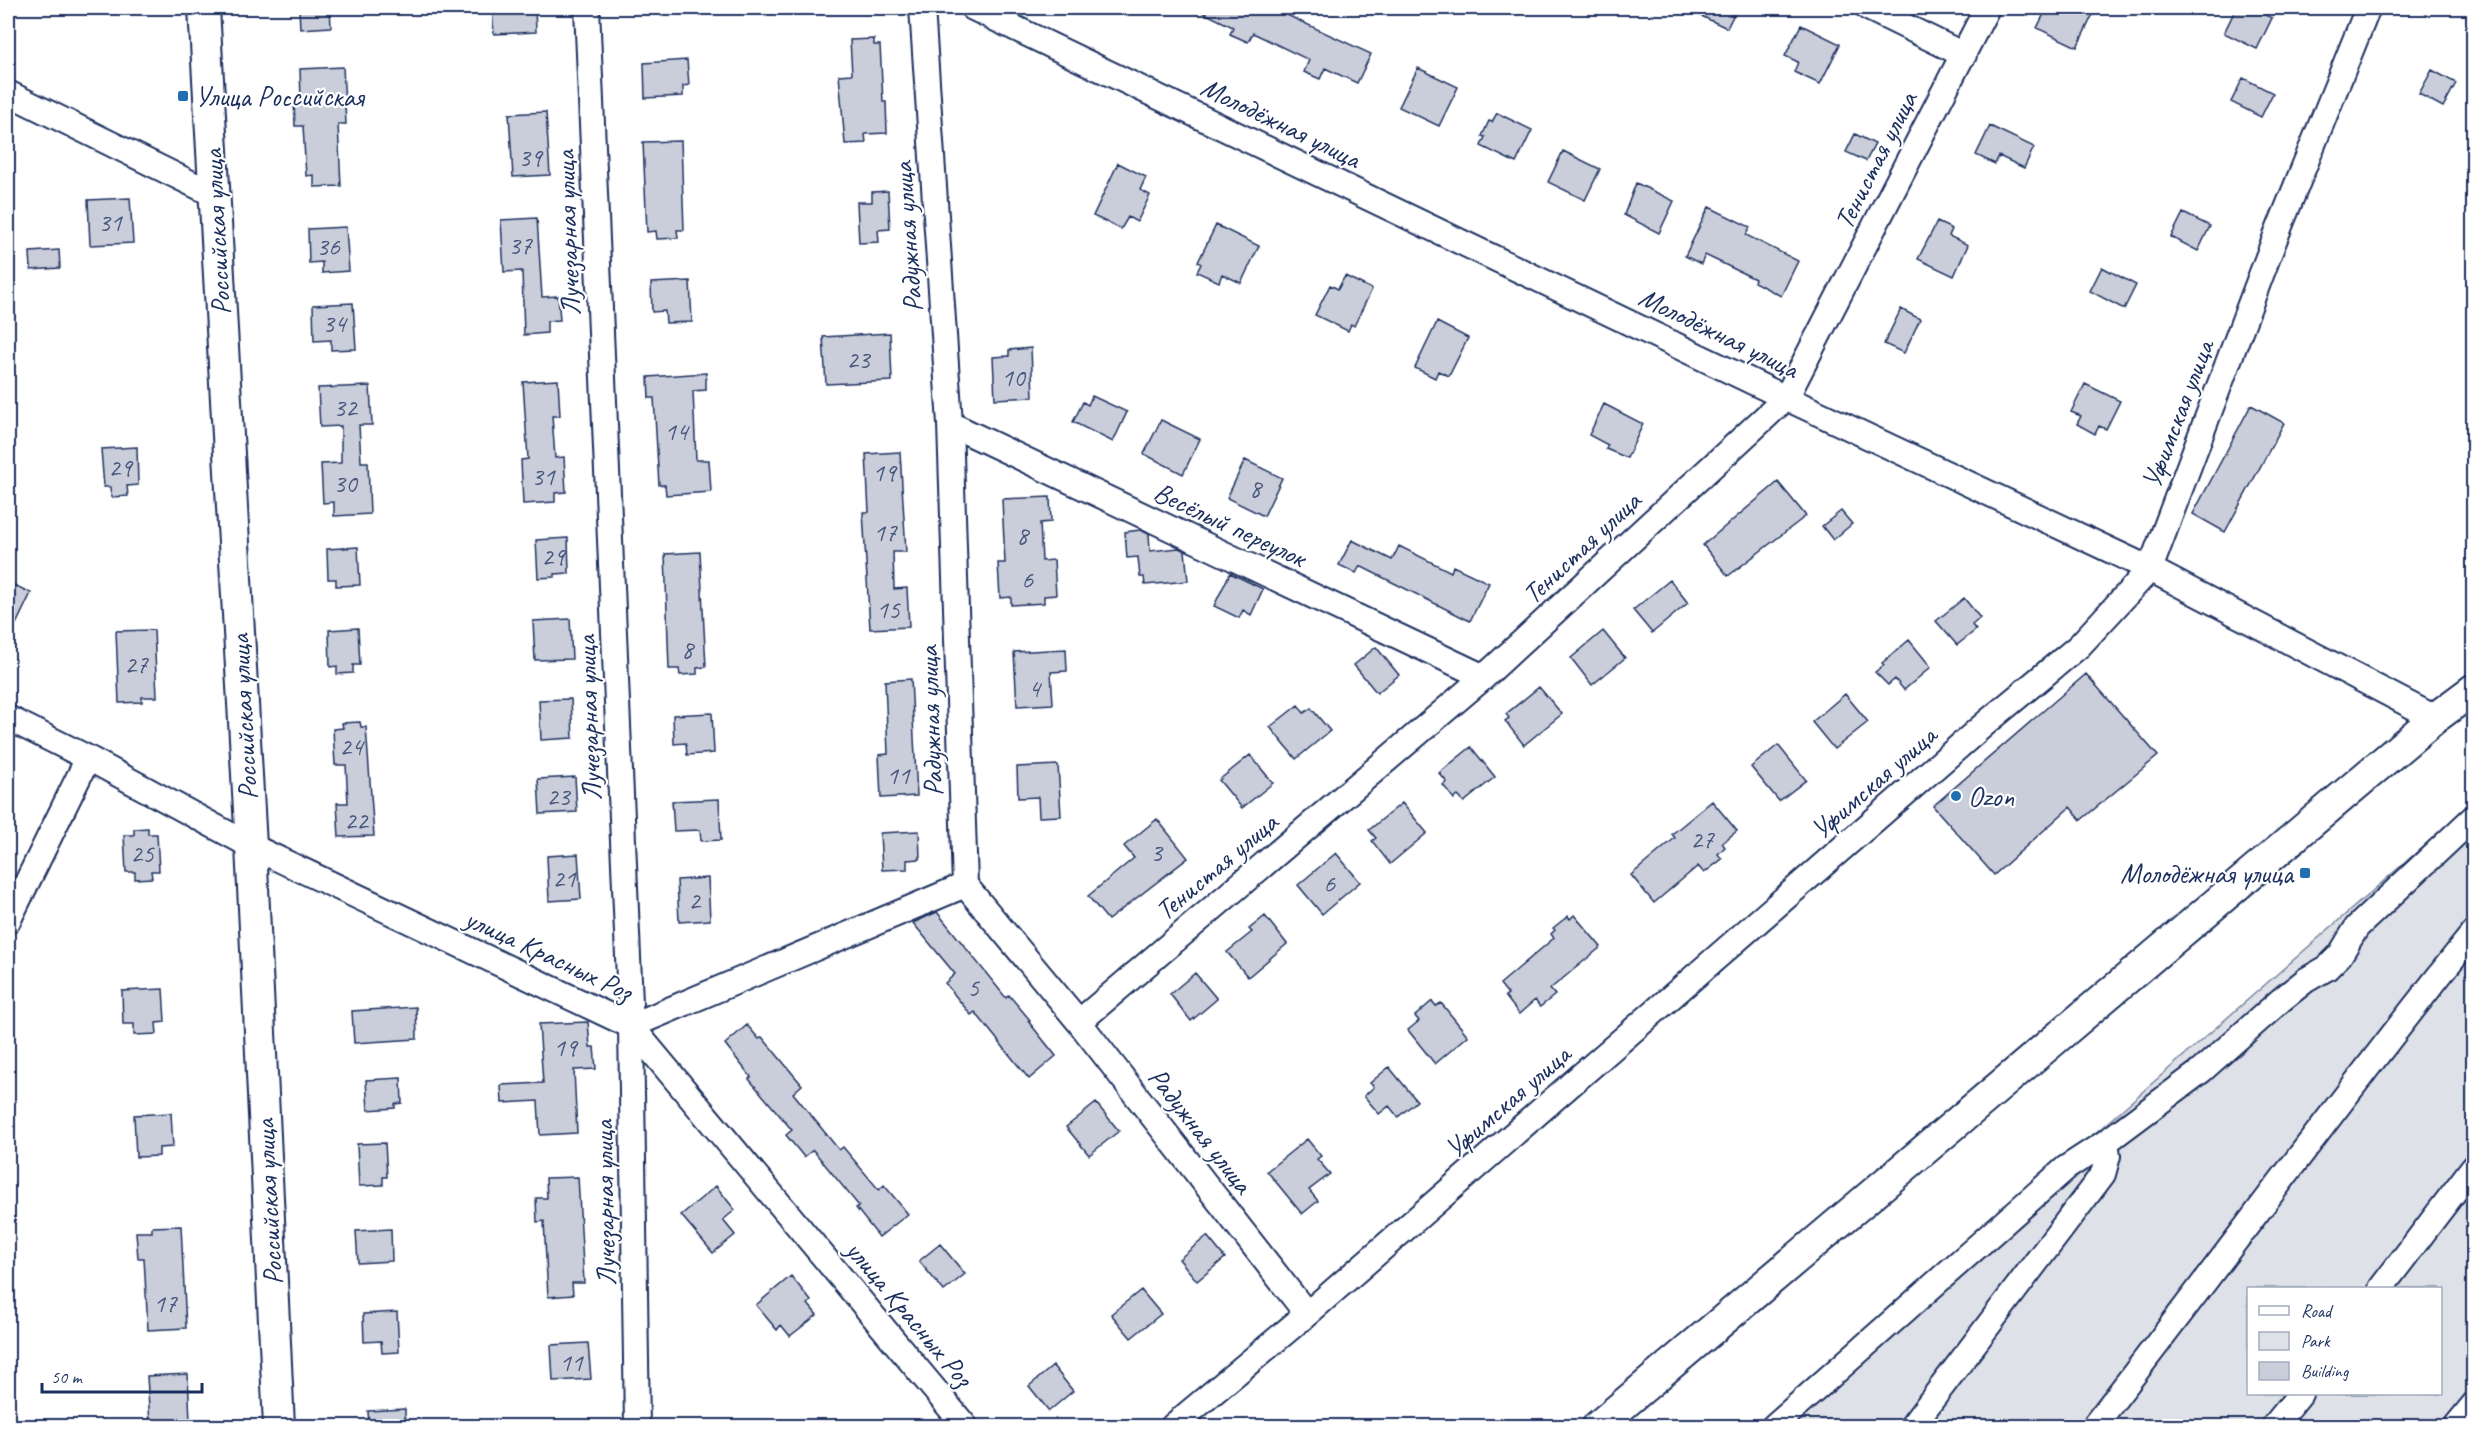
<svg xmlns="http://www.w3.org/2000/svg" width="2481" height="1434" font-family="Caveat,sans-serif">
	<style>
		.green { fill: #dee1e7; stroke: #7c88a2; stroke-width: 1.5; fill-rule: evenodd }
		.building { fill: #caceda; stroke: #1b2f5e; stroke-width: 1.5 }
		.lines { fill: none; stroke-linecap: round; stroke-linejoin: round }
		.minor-casing { stroke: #1b2f5e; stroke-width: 28 }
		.major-casing { stroke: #1b2f5e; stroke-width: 34 }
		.minor { stroke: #fff; stroke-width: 24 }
		.major { stroke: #fff; stroke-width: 30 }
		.poi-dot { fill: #1f6fb2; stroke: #fff; stroke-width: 2 }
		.labels { text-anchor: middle; stroke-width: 4.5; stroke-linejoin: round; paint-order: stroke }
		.number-label { font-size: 26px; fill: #47577d }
		.poi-label { font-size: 28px; fill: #1b2f5e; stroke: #fff; text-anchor: start }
		.street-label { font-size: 28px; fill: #1b2f5e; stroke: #fff }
	</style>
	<rect width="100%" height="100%" fill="#fff"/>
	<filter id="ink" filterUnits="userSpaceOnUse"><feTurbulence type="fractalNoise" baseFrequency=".0167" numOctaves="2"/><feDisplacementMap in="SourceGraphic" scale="12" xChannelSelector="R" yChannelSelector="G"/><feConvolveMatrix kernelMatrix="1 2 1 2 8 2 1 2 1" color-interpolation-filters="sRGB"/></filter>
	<g filter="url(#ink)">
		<path class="green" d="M 2473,803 L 2473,1426 L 1760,1426 ZM 2248,1288 L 2440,1288 L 2440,1394 L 2248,1394 Z"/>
		<path class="building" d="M 299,8 L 330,8 L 331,27 L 300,29 Z
			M 492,8 L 535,8 L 536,32 L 494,34 Z
			M 1194,8 L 1272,8 L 1371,54 L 1357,83 L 1325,68 L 1320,79 L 1304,72 L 1309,60 L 1253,33 L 1248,42 L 1230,34 L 1233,27 Z
			M 1684,8 L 1737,8 L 1727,28 Z
			M 2047,8 L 2096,8 L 2077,47 L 2037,28 Z
			M 2236,8 L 2250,8 L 2272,18 L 2257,49 L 2224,33 Z
			M 1801,25 L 1840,44 L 1820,84 L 1794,72 L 1798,62 L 1785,56 Z
			M 874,39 L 874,45 L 880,45 L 883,102 L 886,102 L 887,133 L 865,134 L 866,143 L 845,144 L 839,75 L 852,74 L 850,40 Z
			M 687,60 L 689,85 L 683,86 L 683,96 L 645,98 L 644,63 Z
			M 343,67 L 346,124 L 338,124 L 341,186 L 314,187 L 314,175 L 306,176 L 303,126 L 295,126 L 294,100 L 301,99 L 300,69 Z
			M 1418,68 L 1458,87 L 1439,126 L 1399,107 Z
			M 2432,70 L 2456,83 L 2443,107 L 2419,94 Z
			M 2243,78 L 2273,93 L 2261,117 L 2231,102 Z
			M 546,112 L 550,175 L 513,177 L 509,114 Z
			M 1497,113 L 1532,130 L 1516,163 L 1481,146 L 1485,137 L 1482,136 L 1489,121 L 1492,122 Z
			M 1990,126 L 2034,147 L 2024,168 L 1999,156 L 1995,164 L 1976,155 Z
			M 1855,134 L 1875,144 L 1866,161 L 1846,152 Z
			M 681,141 L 684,230 L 677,230 L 678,238 L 657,239 L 656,231 L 647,232 L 643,142 Z
			M 1563,151 L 1600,169 L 1585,200 L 1548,182 Z
			M 1118,163 L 1146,177 L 1140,190 L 1150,195 L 1137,222 L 1128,217 L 1121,229 L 1093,216 Z
			M 1636,183 L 1674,201 L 1659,233 L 1624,215 Z
			M 888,191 L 890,229 L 878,230 L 879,242 L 859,243 L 857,202 L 872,202 L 872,192 Z
			M 130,198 L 133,243 L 90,245 L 88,200 Z
			M 1709,207 L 1750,227 L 1746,235 L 1798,261 L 1781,296 L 1754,282 L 1755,279 L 1705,255 L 1701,264 L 1685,256 Z
			M 2183,213 L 2210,226 L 2198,251 L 2171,237 Z
			M 537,218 L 542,297 L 558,296 L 560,320 L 547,321 L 547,333 L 524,335 L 522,271 L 504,272 L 501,220 Z
			M 1937,222 L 1952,229 L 1949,236 L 1968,245 L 1954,276 L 1918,259 Z
			M 1216,225 L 1259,246 L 1241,283 L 1222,274 L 1219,282 L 1197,272 L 1201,264 L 1198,262 Z
			M 346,227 L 349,271 L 322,273 L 322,262 L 309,263 L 308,229 Z
			M 59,250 L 60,268 L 31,270 L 30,252 Z
			M 2102,267 L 2136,285 L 2124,309 L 2090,291 Z
			M 1345,276 L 1372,289 L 1354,326 L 1351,324 L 1348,331 L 1315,315 L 1330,285 L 1338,289 Z
			M 690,281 L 692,322 L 666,323 L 665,311 L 652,312 L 651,283 Z
			M 353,303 L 356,349 L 331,350 L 331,340 L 314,341 L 313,305 Z
			M 1901,309 L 1920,319 L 1904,353 L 1884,344 Z
			M 1437,322 L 1468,338 L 1449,376 L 1438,371 L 1435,378 L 1415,368 Z
			M 890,333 L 892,381 L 826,384 L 823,337 Z
			M 1031,348 L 1033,397 L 995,399 L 993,357 L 1009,356 L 1009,350 Z
			M 706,373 L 706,390 L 693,391 L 696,460 L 709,460 L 711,492 L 666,495 L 665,485 L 659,485 L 654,398 L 649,398 L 648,377 Z
			M 558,380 L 560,416 L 552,416 L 555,458 L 564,457 L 566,492 L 555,493 L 555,502 L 523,504 L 521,460 L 528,459 L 523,382 Z
			M 2085,384 L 2120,401 L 2106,429 L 2099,426 L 2095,434 L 2077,424 L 2081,416 L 2071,412 Z
			M 370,386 L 372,425 L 359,425 L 361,462 L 368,462 L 370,514 L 334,516 L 334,502 L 323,503 L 321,464 L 341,463 L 341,426 L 320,427 L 318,388 Z
			M 1092,396 L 1127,412 L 1113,442 L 1073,422 L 1083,402 L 1088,405 Z
			M 1604,404 L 1643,424 L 1627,458 L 1606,449 L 1608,445 L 1589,435 Z
			M 2251,405 L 2284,423 L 2225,532 L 2193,514 Z
			M 1161,420 L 1200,439 L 1183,474 L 1144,454 Z
			M 137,447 L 138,485 L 127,486 L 128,496 L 111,497 L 110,487 L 104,487 L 101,449 Z
			M 900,452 L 906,552 L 893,552 L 894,589 L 907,588 L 909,627 L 870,629 L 863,512 L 869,512 L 866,454 Z
			M 1245,460 L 1282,478 L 1264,516 L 1227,498 Z
			M 1778,482 L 1806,516 L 1728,576 L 1703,545 Z
			M 1050,497 L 1051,522 L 1040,523 L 1042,561 L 1054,560 L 1056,595 L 1044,596 L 1044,603 L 1011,605 L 1011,597 L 1000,598 L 998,563 L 1005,563 L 1002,499 Z
			M 1841,511 L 1852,524 L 1833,540 L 1822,526 Z
			M 1140,530 L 1149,534 L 1150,551 L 1179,548 L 1185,551 L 1188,581 L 1145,585 L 1144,577 L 1140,577 L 1138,557 L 1127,558 L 1125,532 Z
			M 568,538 L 569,573 L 555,574 L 555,577 L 538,578 L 536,540 Z
			M 1352,540 L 1392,560 L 1399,546 L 1451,572 L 1453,566 L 1489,583 L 1470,621 L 1360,566 L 1356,573 L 1339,565 Z
			M 358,547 L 360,585 L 336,586 L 336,579 L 328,579 L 327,549 Z
			M 700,552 L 706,667 L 697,668 L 697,674 L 680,675 L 679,669 L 669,669 L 665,554 Z
			M 1230,573 L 1263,589 L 1251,615 L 1243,610 L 1239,618 L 1214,606 Z
			M 1670,580 L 1688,603 L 1652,633 L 1633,610 Z
			M 8,582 L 31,593 L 8,641 Z
			M 1964,598 L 1980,618 L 1972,625 L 1976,630 L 1957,645 L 1936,621 Z
			M 570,619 L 572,659 L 535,660 L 533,621 Z
			M 358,628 L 360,665 L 353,665 L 353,673 L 337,674 L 337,666 L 330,667 L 329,630 Z
			M 154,630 L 157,697 L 142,697 L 142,702 L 119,703 L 116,631 Z
			M 1603,631 L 1625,658 L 1592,685 L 1571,658 Z
			M 1909,640 L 1931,667 L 1904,690 L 1895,679 L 1888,685 L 1875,672 L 1884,665 L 1882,663 Z
			M 1376,647 L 1399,675 L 1377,693 L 1354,665 Z
			M 1066,649 L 1067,671 L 1051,672 L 1053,704 L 1017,706 L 1014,652 Z
			M 2086,674 L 2158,756 L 2081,820 L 2070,807 L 1994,875 L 1933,806 Z
			M 911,679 L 917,796 L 881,798 L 879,755 L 888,754 L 885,681 Z
			M 1539,687 L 1562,714 L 1524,745 L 1505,721 L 1509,718 L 1506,714 Z
			M 1845,694 L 1868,722 L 1834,749 L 1812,722 Z
			M 571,699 L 573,738 L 541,740 L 539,700 Z
			M 1298,705 L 1304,713 L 1311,708 L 1330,731 L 1296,759 L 1270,727 Z
			M 712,713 L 714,753 L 687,755 L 686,743 L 674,744 L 673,715 Z
			M 360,722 L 361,727 L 366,727 L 374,836 L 339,837 L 337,803 L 348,803 L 346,765 L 335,765 L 333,729 L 343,728 L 342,723 Z
			M 1778,745 L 1806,780 L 1779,801 L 1751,767 Z
			M 1471,747 L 1495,777 L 1464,802 L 1458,796 L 1454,799 L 1443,785 L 1447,782 L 1439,773 Z
			M 1250,755 L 1273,783 L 1242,808 L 1219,780 Z
			M 1058,765 L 1061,816 L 1039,817 L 1038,797 L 1018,798 L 1017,767 Z
			M 575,777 L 577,812 L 540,814 L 538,779 Z
			M 719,799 L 721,840 L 701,841 L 700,830 L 674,831 L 672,801 Z
			M 1712,801 L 1737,831 L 1722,843 L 1725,847 L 1718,854 L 1722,859 L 1704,873 L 1698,866 L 1654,903 L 1631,875 L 1675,838 L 1672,834 Z
			M 1402,803 L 1427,833 L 1390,864 L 1372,841 L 1376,838 L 1369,830 Z
			M 1157,819 L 1188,858 L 1108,920 L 1088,896 L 1134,858 L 1124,846 Z
			M 148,828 L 148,834 L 157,834 L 159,871 L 151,871 L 152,878 L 135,879 L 135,872 L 126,872 L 124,835 L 134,835 L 134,829 Z
			M 919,831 L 920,859 L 907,860 L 907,869 L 882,870 L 880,833 Z
			M 1336,853 L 1360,882 L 1322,914 L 1298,885 Z
			M 578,854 L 581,899 L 549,901 L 547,856 Z
			M 708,878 L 710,920 L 679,922 L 677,880 Z
			M 937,912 L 1006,998 L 1009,995 L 1030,1020 L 1028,1021 L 1056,1056 L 1029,1079 L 975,1012 L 971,1015 L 945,983 L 955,974 L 913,923 Z
			M 1574,915 L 1601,947 L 1550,989 L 1555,995 L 1540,1007 L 1535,1000 L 1519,1014 L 1505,996 L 1508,994 L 1500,984 L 1554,938 L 1551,934 L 1555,930 L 1553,928 L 1568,916 L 1570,919 Z
			M 1265,916 L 1287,944 L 1248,977 L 1227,952 L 1252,932 L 1249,929 Z
			M 1195,973 L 1217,999 L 1191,1021 L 1170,994 Z
			M 163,989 L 165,1022 L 156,1023 L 157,1034 L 134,1035 L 134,1024 L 123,1024 L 122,991 Z
			M 1432,1001 L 1436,1006 L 1441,1003 L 1468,1036 L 1435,1064 L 1408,1030 L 1419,1021 L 1415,1016 Z
			M 416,1007 L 417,1039 L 354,1043 L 352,1011 Z
			M 588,1022 L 590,1047 L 594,1047 L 596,1069 L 574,1070 L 577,1133 L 540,1135 L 538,1101 L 502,1103 L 501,1085 L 543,1083 L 539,1024 Z
			M 747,1025 L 759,1039 L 762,1037 L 802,1085 L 793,1093 L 839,1150 L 843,1147 L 879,1190 L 884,1185 L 908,1214 L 879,1237 L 856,1208 L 859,1206 L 813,1150 L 804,1157 L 786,1135 L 792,1130 L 749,1079 L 751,1077 L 725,1044 Z
			M 1389,1067 L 1417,1101 L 1398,1117 L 1389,1106 L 1379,1114 L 1364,1096 L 1374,1087 L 1370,1083 Z
			M 401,1078 L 402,1103 L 395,1104 L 395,1108 L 368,1110 L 366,1080 Z
			M 1096,1103 L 1119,1131 L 1089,1155 L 1066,1127 Z
			M 171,1113 L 173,1147 L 159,1148 L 159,1156 L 136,1157 L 134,1115 Z
			M 1307,1139 L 1321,1156 L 1317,1159 L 1330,1174 L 1309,1190 L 1318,1201 L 1302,1214 L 1267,1171 Z
			M 385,1143 L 387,1177 L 383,1177 L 383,1185 L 359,1186 L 357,1144 Z
			M 578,1177 L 584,1283 L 572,1283 L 573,1295 L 548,1297 L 544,1221 L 537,1222 L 536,1198 L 547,1198 L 546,1178 Z
			M 716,1186 L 735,1210 L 723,1220 L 735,1235 L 713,1253 L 681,1215 Z
			M 181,1226 L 186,1328 L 148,1330 L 144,1258 L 138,1258 L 136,1232 L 152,1232 L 152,1227 Z
			M 391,1229 L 392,1261 L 358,1263 L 356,1231 Z
			M 1207,1236 L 1225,1258 L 1197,1281 L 1179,1259 Z
			M 940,1244 L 965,1274 L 944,1291 L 919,1261 Z
			M 791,1276 L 811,1301 L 808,1304 L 817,1315 L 790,1336 L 781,1325 L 777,1330 L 756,1305 Z
			M 1141,1290 L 1161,1314 L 1131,1338 L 1111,1314 Z
			M 397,1312 L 399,1352 L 382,1353 L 381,1341 L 364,1342 L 363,1314 Z
			M 588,1343 L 591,1379 L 553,1381 L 551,1345 Z
			M 1053,1366 L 1073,1391 L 1049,1411 L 1029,1386 Z
			M 188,1374 L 190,1422 L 150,1424 L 147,1376 Z
			M 405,1409 L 405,1426 L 369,1426 L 368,1411 Z"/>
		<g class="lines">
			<defs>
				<path id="minor" d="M 587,8 L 631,1026 L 637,1426
					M 922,8 L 950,424 L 965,885 L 1079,1022 L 1307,1314
					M 973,8 L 1786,398 L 2150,569 L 2435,718
					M 1868,8 L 1964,55
					M 8,93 L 213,194
					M 950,424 L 1484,677
					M 8,718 L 88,758 L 251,846 L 631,1026 L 965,1426
					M 8,921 L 88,758
					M 1079,1022 L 1484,677 L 1786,398 L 1987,8
					M 631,1026 L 965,885
					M 2381,1288 L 2474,1166
					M 1173,1426 L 1307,1314 L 1986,723 L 2079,646 L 2150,569 L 2274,241 L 2368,8
					M 1774,1426 L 2066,1168 L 2106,1142 L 2201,1071 L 2281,1000 L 2306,980 L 2327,968 L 2340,955 L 2357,927 L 2474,817
					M 1912,1426 L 2103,1174 L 2108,1156 L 2106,1142
					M 2094,1426 C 2222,1262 2343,1094 2474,932
					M 2274,1426 L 2300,1394
					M 2456,1426 L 2474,1404"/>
				<path id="major" d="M 204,8 L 251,846 L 279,1426
					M 1598,1426 L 2435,718 L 2474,689"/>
			</defs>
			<use href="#minor" class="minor-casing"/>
			<use href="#major" class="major-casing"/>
			<use href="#minor" class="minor"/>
			<use href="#major" class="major"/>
		</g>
	</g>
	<g class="poi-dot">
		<rect x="177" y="90" width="12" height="12" rx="3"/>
		<circle cx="1956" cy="796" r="6"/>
		<rect x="2299" y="867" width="12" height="12" rx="3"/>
	</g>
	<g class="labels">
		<g class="number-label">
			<text x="530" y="166">39</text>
			<text x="110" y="231">31</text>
			<text x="520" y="254">37</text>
			<text x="328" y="255">36</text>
			<text x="334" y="332">34</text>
			<text x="858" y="368">23</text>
			<text x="1013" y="386">10</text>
			<text x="345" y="416">32</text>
			<text x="676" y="440">14</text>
			<text x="120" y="476">29</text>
			<text x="884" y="481">19</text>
			<text x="543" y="485">31</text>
			<text x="345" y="492">30</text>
			<text x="1255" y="497">8</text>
			<text x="885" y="541">17</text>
			<text x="1022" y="544">8</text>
			<text x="553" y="565">29</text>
			<text x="1027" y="588">6</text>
			<text x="888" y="618">15</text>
			<text x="687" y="658">8</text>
			<text x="136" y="673">27</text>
			<text x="1034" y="697">4</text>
			<text x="351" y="755">24</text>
			<text x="898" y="784">11</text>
			<text x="558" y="805">23</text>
			<text x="356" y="829">22</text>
			<text x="1702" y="848">27</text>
			<text x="1156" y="861">3</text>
			<text x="142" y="862">25</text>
			<text x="564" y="887">21</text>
			<text x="1329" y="892">6</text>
			<text x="694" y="909">2</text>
			<text x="973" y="996">5</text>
			<text x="565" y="1056">19</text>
			<text x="165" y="1312">17</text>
			<text x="571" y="1371">11</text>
		</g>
		<g class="poi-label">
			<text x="195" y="106">Улица Российская</text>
			<text x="1968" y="806">Ozon</text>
			<text x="2293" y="883" text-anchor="end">Молодёжная улица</text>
		</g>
		<g class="street-label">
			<text transform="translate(1281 122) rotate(26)" y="10">Молодёжная улица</text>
			<text transform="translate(1875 160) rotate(-63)" y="10">Тенистая улица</text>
			<text transform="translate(216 232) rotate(-93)" y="10">Российская улица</text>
			<text transform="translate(567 233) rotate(-92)" y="10">Лучезарная улица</text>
			<text transform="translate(907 237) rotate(-94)" y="10">Радужная улица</text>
			<text transform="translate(1719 332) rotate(26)" y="10">Молодёжная улица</text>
			<text transform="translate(2177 414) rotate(-69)" y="10">Уфимская улица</text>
			<text transform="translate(1230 524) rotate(25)" y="10">Весёлый переулок</text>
			<text transform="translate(1581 547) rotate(-43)" y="10">Тенистая улица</text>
			<text transform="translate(243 717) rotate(-93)" y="10">Российская улица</text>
			<text transform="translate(588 718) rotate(-92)" y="10">Лучезарная улица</text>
			<text transform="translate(930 721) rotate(-92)" y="10">Радужная улица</text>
			<text transform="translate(1873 782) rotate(-41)" y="10">Уфимская улица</text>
			<text transform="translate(1216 866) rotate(-40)" y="10">Тенистая улица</text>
			<text transform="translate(549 954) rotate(25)" y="10">улица Красных Роз</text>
			<text transform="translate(1507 1101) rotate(-41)" y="10">Уфимская улица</text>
			<text transform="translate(1201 1130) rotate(52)" y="10">Радужная улица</text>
			<text transform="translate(268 1202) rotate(-93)" y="10">Российская улица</text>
			<text transform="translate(604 1203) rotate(-91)" y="10">Лучезарная улица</text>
			<text transform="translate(910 1313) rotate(50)" y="10">улица Красных Роз</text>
		</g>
	</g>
	<rect width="2481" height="1434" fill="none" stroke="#fff" stroke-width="30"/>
	<rect x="15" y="15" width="2451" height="1404" fill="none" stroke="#1b2f5e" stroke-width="2" filter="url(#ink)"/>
	<rect x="2247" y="1287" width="195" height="108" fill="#ffffff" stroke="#a4acbf" stroke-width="1.5"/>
	<rect x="2259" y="1306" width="30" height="9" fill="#ffffff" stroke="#a4acbf" stroke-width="1.5"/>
	<text x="2301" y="1317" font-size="18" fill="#1b2f5e">Road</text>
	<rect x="2259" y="1332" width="30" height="18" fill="#dee1e7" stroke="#a4acbf" stroke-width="1.5"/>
	<text x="2301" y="1347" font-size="18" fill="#1b2f5e">Park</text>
	<rect x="2259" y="1362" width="30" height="18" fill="#caceda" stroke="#a4acbf" stroke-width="1.5"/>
	<text x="2301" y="1377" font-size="18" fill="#1b2f5e">Building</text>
	<path d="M42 1383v9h160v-9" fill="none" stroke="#1b2f5e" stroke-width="3"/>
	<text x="51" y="1383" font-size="18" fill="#1b2f5e" stroke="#ffffff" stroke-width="4.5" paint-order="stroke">50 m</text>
</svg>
